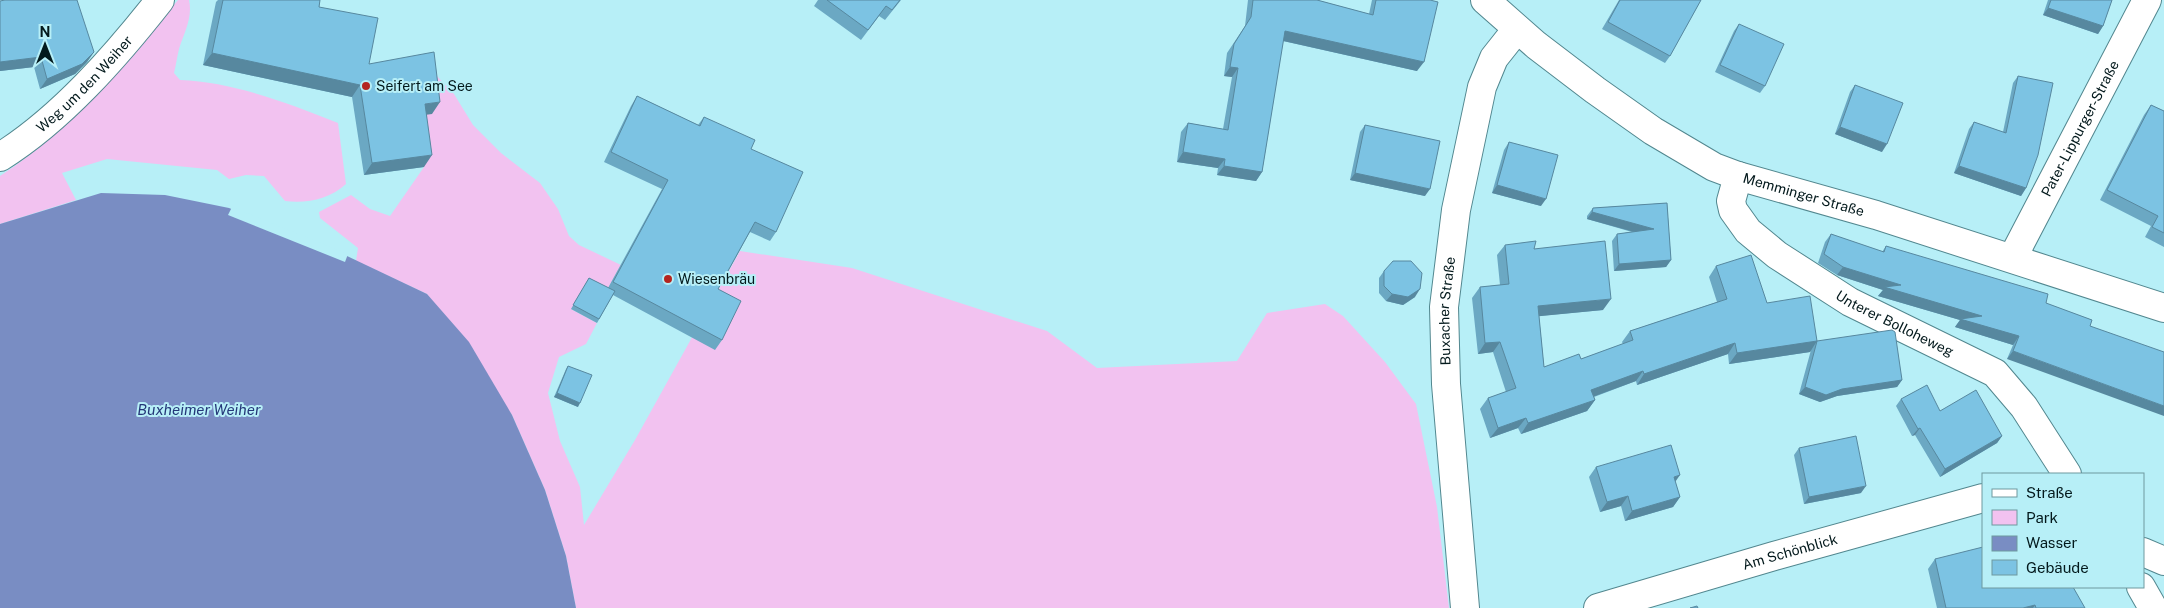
<svg xmlns="http://www.w3.org/2000/svg" width="2164" height="608" font-family="'Public Sans',sans-serif">
	<style>
		.green { fill: #f2c2f0 }
		.water { fill: #798dc3 }
		.pier { fill: #b7eff7 }
		.lines { fill: none; stroke-linecap: round; stroke-linejoin: round }
		.minor-casing { stroke: #52878f; stroke-width: 30 }
		.tertiary-casing { stroke: #52878f; stroke-width: 30 }
		.minor { stroke: #fff; stroke-width: 28 }
		.tertiary { stroke: #fff; stroke-width: 28 }
		.wall { fill: #6ba8c3 }
		.shaded-wall { fill: #57889f }
		.building { fill: #7cc3e3; stroke: #57889f }
		.poi-dot { fill: #b42520; stroke: #b7eff7; stroke-width: 2 }
		.labels { text-anchor: middle; stroke-width: 4; stroke-linejoin: round; paint-order: stroke }
		.street-label { font-size: 14px; fill: #03191c; stroke: #b7eff7 }
		.poi-label { font-size: 14px; fill: #03191c; stroke: #b7eff7; text-anchor: start }
		.water-label { font-size: 15px; font-style: italic; fill: #243778; stroke: #b7eff7 }
	</style>
	<rect width="100%" height="100%" fill="#b7eff7"/>
	<path class="green" d="M 178,0 L 189,0 C 193,18 184,33 179,49 C 177,57 176,65 174,73 L 180,80 C 233,82 288,103 338,123 L 346,184 C 330,199 306,204 285,201 L 264,176 L 246,175 L 229,179 L 217,170 L 107,159 L 62,173 L 76,200 L 0,224 L 0,176 C 73,129 123,65 178,0 Z
		M 435,74 L 454,94 L 473,125 L 501,153 L 540,183 L 558,209 L 569,236 L 579,245 L 621,265 L 606,292 L 571,309 L 597,323 L 586,344 L 559,357 L 548,393 L 560,441 L 580,487 L 584,525 L 635,440 L 740,251 L 852,268 L 1047,331 L 1097,368 L 1237,361 L 1267,313 L 1325,304 L 1343,316 L 1385,362 L 1416,404 L 1437,507 L 1449,608 L 576,608 L 566,556 L 545,490 L 512,415 L 427,294 L 356,261 L 358,248 L 320,218 L 319,212 L 351,195 L 370,209 L 390,216 L 424,167 L 417,116 Z"/>
	<path class="water" d="M 101,193 L 165,195 L 229,208 L 347,256 L 427,294 L 469,342 L 512,415 L 545,490 L 566,556 L 576,608 L 0,608 L 0,224 Z"/>
	<path class="pier" d="M 232,207 L 348,254 L 345,262 L 228,215 Z"/>
	<g class="lines">
		<defs>
			<g id="minor">
				<path id="s1" d="M 0,157 C 61,119 116,56 160,0"/>
				<path id="s2" d="M 1738,176 L 1731,201 L 1733,210 L 1748,231 L 1777,255 L 1850,302 L 1995,373 L 2024,407 L 2067,474"/>
				<path id="s3" d="M 2013,257 L 2147,0"/>
				<path d="M 2143,552 L 2164,561"/>
				<path d="M 2141,587 L 2153,608"/>
				<path id="s4" d="M 1598,608 L 1774,556 L 1983,498"/>
			</g>
			<g id="tertiary">
				<path id="s5" d="M 1485,0 L 1536,45 L 1595,90 L 1653,131 L 1714,167 L 1738,176 L 1876,215 L 2164,308"/>
				<path id="s6" d="M 1465,608 L 1446,384 L 1444,307 L 1456,210 L 1482,87 L 1494,58 L 1517,29"/>
			</g>
		</defs>
		<use href="#minor" class="minor-casing"/>
		<use href="#tertiary" class="tertiary-casing"/>
		<use href="#minor" class="minor"/>
		<use href="#tertiary" class="tertiary"/>
	</g>
	<path class="wall" d="M 218,0 L 320,0 L 319,7 L 369,64 L 432,114 L 427,114 L 424,167 L 364,175 L 352,97 L 203,65 L 216,2 Z
		M 818,0 L 901,0 L 885,20 L 879,16 L 861,40 L 814,6 Z
		M 1248,0 L 1317,0 L 1369,14 L 1372,0 L 1430,0 L 1417,71 L 1283,41 L 1262,172 L 1256,181 L 1217,175 L 1218,168 L 1177,162 L 1181,132 L 1188,123 L 1223,129 L 1232,77 L 1224,76 L 1227,53 L 1245,26 Z
		M 1619,0 L 1701,0 L 1670,56 L 1665,63 L 1602,29 Z
		M 2048,0 L 2112,0 L 2103,26 L 2098,34 L 2043,15 Z
		M 0,1 L 94,52 L 87,62 L 75,74 L 40,89 L 34,67 L 0,71 Z
		M 1739,24 L 1765,86 L 1760,93 L 1715,72 L 1734,31 Z
		M 2018,76 L 2026,188 L 2021,196 L 1954,173 L 1969,129 L 1974,122 L 2003,132 L 2013,83 Z
		M 1855,85 L 1882,152 L 1835,134 L 1850,92 Z
		M 637,96 L 698,125 L 704,117 L 751,149 L 776,232 L 770,241 L 750,232 L 718,289 L 722,340 L 715,350 L 613,295 L 597,323 L 571,309 L 589,278 L 608,288 L 662,189 L 604,162 L 631,106 Z
		M 2151,105 L 2164,111 L 2164,247 L 2145,237 L 2151,226 L 2100,200 L 2144,115 Z
		M 1365,125 L 1425,196 L 1350,180 L 1360,132 Z
		M 1509,142 L 1541,206 L 1492,193 L 1504,150 Z
		M 1667,203 L 1671,260 L 1666,267 L 1614,271 L 1612,241 L 1617,234 L 1632,232 L 1587,219 L 1587,216 L 1593,208 Z
		M 1831,234 L 1882,252 L 1886,246 L 2092,320 L 2007,359 L 2013,345 L 1955,327 L 1960,320 L 1878,296 L 1883,290 L 1837,275 L 1818,263 L 1825,242 Z
		M 1505,245 L 1534,249 L 1603,310 L 1539,316 L 1544,367 L 1581,359 L 1623,344 L 1622,342 L 1630,331 L 1717,302 L 1709,277 L 1716,266 L 1817,341 L 1902,380 L 1897,387 L 1837,396 L 1820,402 L 1799,394 L 1811,350 L 1810,352 L 1729,364 L 1728,354 L 1637,385 L 1636,381 L 1594,397 L 1595,400 L 1587,411 L 1521,434 L 1518,428 L 1490,438 L 1480,409 L 1488,398 L 1506,392 L 1493,352 L 1478,354 L 1472,298 L 1480,287 L 1500,285 L 1497,255 Z
		M 1384,271 L 1415,297 L 1403,305 L 1386,301 L 1379,293 L 1379,278 Z
		M 568,366 L 578,407 L 554,397 L 566,369 Z
		M 1901,399 L 1940,411 L 2002,436 L 1997,443 L 1940,477 L 1915,435 L 1912,436 L 1896,406 Z
		M 1799,448 L 1861,493 L 1804,504 L 1794,455 Z
		M 1596,467 L 1675,482 L 1680,497 L 1673,507 L 1625,521 L 1621,506 L 1600,512 L 1589,477 Z
		M 1935,559 L 2085,608 L 1937,608 L 1928,569 Z"/>
	<path class="shaded-wall" d="M 2048,8 L 2103,26 L 2098,34 L 2043,15 Z
		M 1285,31 L 1424,62 L 1417,71 L 1279,40 Z
		M 94,52 L 87,62 L 75,74 L 40,89 L 47,79 Z
		M 212,53 L 360,85 L 352,97 L 203,65 Z
		M 41,57 L 34,67 L 0,71 L 0,62 Z
		M 1230,67 L 1238,68 L 1232,77 L 1224,76 Z
		M 440,102 L 432,114 L 417,116 L 425,104 Z
		M 1840,127 L 1887,144 L 1882,152 L 1835,134 Z
		M 1183,152 L 1225,159 L 1218,168 L 1177,162 Z
		M 432,155 L 424,167 L 364,175 L 372,163 Z
		M 1224,166 L 1262,172 L 1256,181 L 1217,175 Z
		M 1959,166 L 2026,188 L 2021,196 L 1954,173 Z
		M 1355,173 L 1430,189 L 1425,196 L 1350,180 Z
		M 1497,185 L 1546,199 L 1541,206 L 1492,193 Z
		M 1592,212 L 1654,229 L 1649,236 L 1587,219 Z
		M 1671,260 L 1666,267 L 1614,271 L 1619,264 Z
		M 1843,267 L 1901,285 L 1982,316 L 2019,336 L 2013,345 L 1955,327 L 1960,320 L 1878,296 L 1883,290 L 1837,275 Z
		M 1420,289 L 1415,297 L 1403,305 L 1386,301 L 1392,294 Z
		M 1611,299 L 1603,310 L 1531,317 L 1538,306 Z
		M 1817,341 L 1810,352 L 1729,364 L 1737,353 Z
		M 1500,342 L 1493,352 L 1478,354 L 1485,343 Z
		M 1735,343 L 1728,354 L 1637,385 L 1644,374 Z
		M 2013,351 L 2164,406 L 2164,416 L 2007,359 Z
		M 1643,371 L 1636,381 L 1584,400 L 1591,390 Z
		M 1902,380 L 1897,387 L 1837,396 L 1820,402 L 1799,394 L 1805,387 L 1842,389 Z
		M 557,393 L 580,403 L 578,407 L 554,397 Z
		M 1595,400 L 1587,411 L 1521,434 L 1528,423 Z
		M 1526,418 L 1518,428 L 1490,438 L 1498,428 Z
		M 1920,428 L 1915,435 L 1912,436 L 1918,429 Z
		M 2002,436 L 1997,443 L 1940,477 L 1945,469 Z
		M 1680,475 L 1673,485 L 1674,477 Z
		M 1866,486 L 1861,493 L 1804,504 L 1809,497 Z
		M 1628,496 L 1621,506 L 1600,512 L 1607,502 Z
		M 1680,497 L 1673,507 L 1625,521 L 1632,511 Z
		M 2035,605 L 2033,608 L 2023,608 Z"/>
	<path class="building" d="M 5,0 L 77,0 L 94,52 L 82,64 L 47,79 L 41,57 L 0,62 L 0,1 Z
		M 223,0 L 320,0 L 319,7 L 378,18 L 369,64 L 434,52 L 440,102 L 425,104 L 432,155 L 372,163 L 360,85 L 212,53 Z
		M 827,0 L 900,0 L 892,10 L 886,6 L 868,30 Z
		M 1253,0 L 1317,0 L 1373,15 L 1376,0 L 1430,0 L 1438,2 L 1424,62 L 1285,31 L 1262,172 L 1224,166 L 1225,159 L 1183,152 L 1188,123 L 1228,130 L 1238,68 L 1230,67 L 1234,44 L 1251,17 Z
		M 1620,0 L 1701,0 L 1670,56 L 1608,22 Z
		M 2051,0 L 2112,0 L 2103,26 L 2048,8 Z
		M 1739,24 L 1784,44 L 1765,86 L 1720,65 Z
		M 2018,76 L 2053,83 L 2038,155 L 2026,188 L 1959,166 L 1974,122 L 2006,133 Z
		M 1855,85 L 1903,103 L 1887,144 L 1840,127 Z
		M 637,96 L 700,126 L 704,117 L 755,140 L 751,149 L 803,172 L 776,232 L 755,222 L 718,289 L 741,301 L 722,340 L 613,282 L 668,180 L 611,152 Z
		M 2151,105 L 2164,111 L 2164,233 L 2152,227 L 2158,216 L 2107,190 Z
		M 1365,125 L 1440,141 L 1430,189 L 1355,173 Z
		M 1509,142 L 1558,155 L 1546,199 L 1497,185 Z
		M 1667,203 L 1671,260 L 1619,264 L 1617,234 L 1654,229 L 1592,212 L 1593,208 Z
		M 1831,234 L 1884,252 L 1886,246 L 2048,294 L 2046,303 L 2092,320 L 2090,326 L 2164,352 L 2164,406 L 2013,351 L 2019,336 L 1960,319 L 1982,316 L 1884,287 L 1901,285 L 1843,267 L 1824,254 Z
		M 1536,241 L 1534,249 L 1605,241 L 1611,299 L 1538,306 L 1544,367 L 1579,354 L 1581,359 L 1633,340 L 1630,331 L 1727,299 L 1716,266 L 1751,255 L 1767,303 L 1810,296 L 1817,341 L 1737,353 L 1735,343 L 1644,374 L 1643,371 L 1591,390 L 1595,400 L 1528,423 L 1526,418 L 1498,428 L 1488,398 L 1516,388 L 1500,342 L 1485,343 L 1480,287 L 1509,284 L 1505,245 Z
		M 1393,261 L 1411,261 L 1422,273 L 1420,289 L 1408,297 L 1392,294 L 1384,286 L 1384,271 Z
		M 589,278 L 615,291 L 599,319 L 573,305 Z
		M 1892,330 L 1895,332 L 1902,380 L 1842,389 L 1826,395 L 1805,387 L 1817,341 Z
		M 568,366 L 592,375 L 580,403 L 557,393 Z
		M 1927,385 L 1940,411 L 1976,390 L 2002,436 L 1945,469 L 1920,428 L 1918,429 L 1901,399 Z
		M 1856,436 L 1866,486 L 1809,497 L 1799,448 Z
		M 1671,445 L 1680,475 L 1674,477 L 1680,497 L 1632,511 L 1628,496 L 1607,502 L 1596,467 Z
		M 1983,547 L 1983,587 L 2073,587 L 2085,608 L 2036,608 L 2035,605 L 2023,608 L 1946,608 L 1935,559 Z
		M 1697,606 L 1698,608 L 1690,608 Z"/>
	<g class="poi-dot">
		<circle cx="366" cy="86" r="5"/>
		<circle cx="668" cy="279" r="5"/>
	</g>
	<g class="labels">
		<g class="street-label">
			<text dy="5" stroke="none"><textPath href="#s1" startOffset="112">Weg um den Weiher</textPath></text>
			<text dy="5" stroke="none"><textPath href="#s3" startOffset="145">Pater-Lippurger-Straße</textPath></text>
			<text dy="5" stroke="none"><textPath href="#s5" startOffset="378">Memminger Straße</textPath></text>
			<text dy="5" stroke="none"><textPath href="#s6" startOffset="298">Buxacher Straße</textPath></text>
			<text dy="5" stroke="none"><textPath href="#s2" startOffset="235">Unterer Bolloheweg</textPath></text>
			<text dy="5" stroke="none"><textPath href="#s4" startOffset="200">Am Schönblick</textPath></text>
		</g>
		<g class="poi-label">
			<text x="376" y="91">Seifert am See</text>
			<text x="678" y="284">Wiesenbräu</text>
		</g>
		<g class="water-label">
			<text x="199" y="415">Buxheimer Weiher</text>
		</g>
	</g>
	<rect x="1982" y="473" width="162" height="115" fill="#b7eff7" stroke="#6f999f"/>
	<rect x="1992" y="489" width="25" height="8" fill="#ffffff" stroke="#6f999f"/>
	<text x="2026" y="498" font-size="15" fill="#03191c">Straße</text>
	<rect x="1992" y="510" width="25" height="15" fill="#f2c2f0" stroke="#6f999f"/>
	<text x="2026" y="523" font-size="15" fill="#03191c">Park</text>
	<rect x="1992" y="536" width="25" height="15" fill="#798dc3" stroke="#6f999f"/>
	<text x="2026" y="548" font-size="15" fill="#03191c">Wasser</text>
	<rect x="1992" y="560" width="25" height="15" fill="#7cc3e3" stroke="#6f999f"/>
	<text x="2026" y="573" font-size="15" fill="#03191c">Gebäude</text>
	<g transform="translate(45 45)" stroke="#b7eff7" stroke-width="4" paint-order="stroke">
	<path d="M0-4L9 19L0 12L-9 19Z" fill="#03191c"/>
	<text y="-8" font-size="14" font-weight="bold" text-anchor="middle" fill="#03191c">N</text>
	</g>
</svg>
